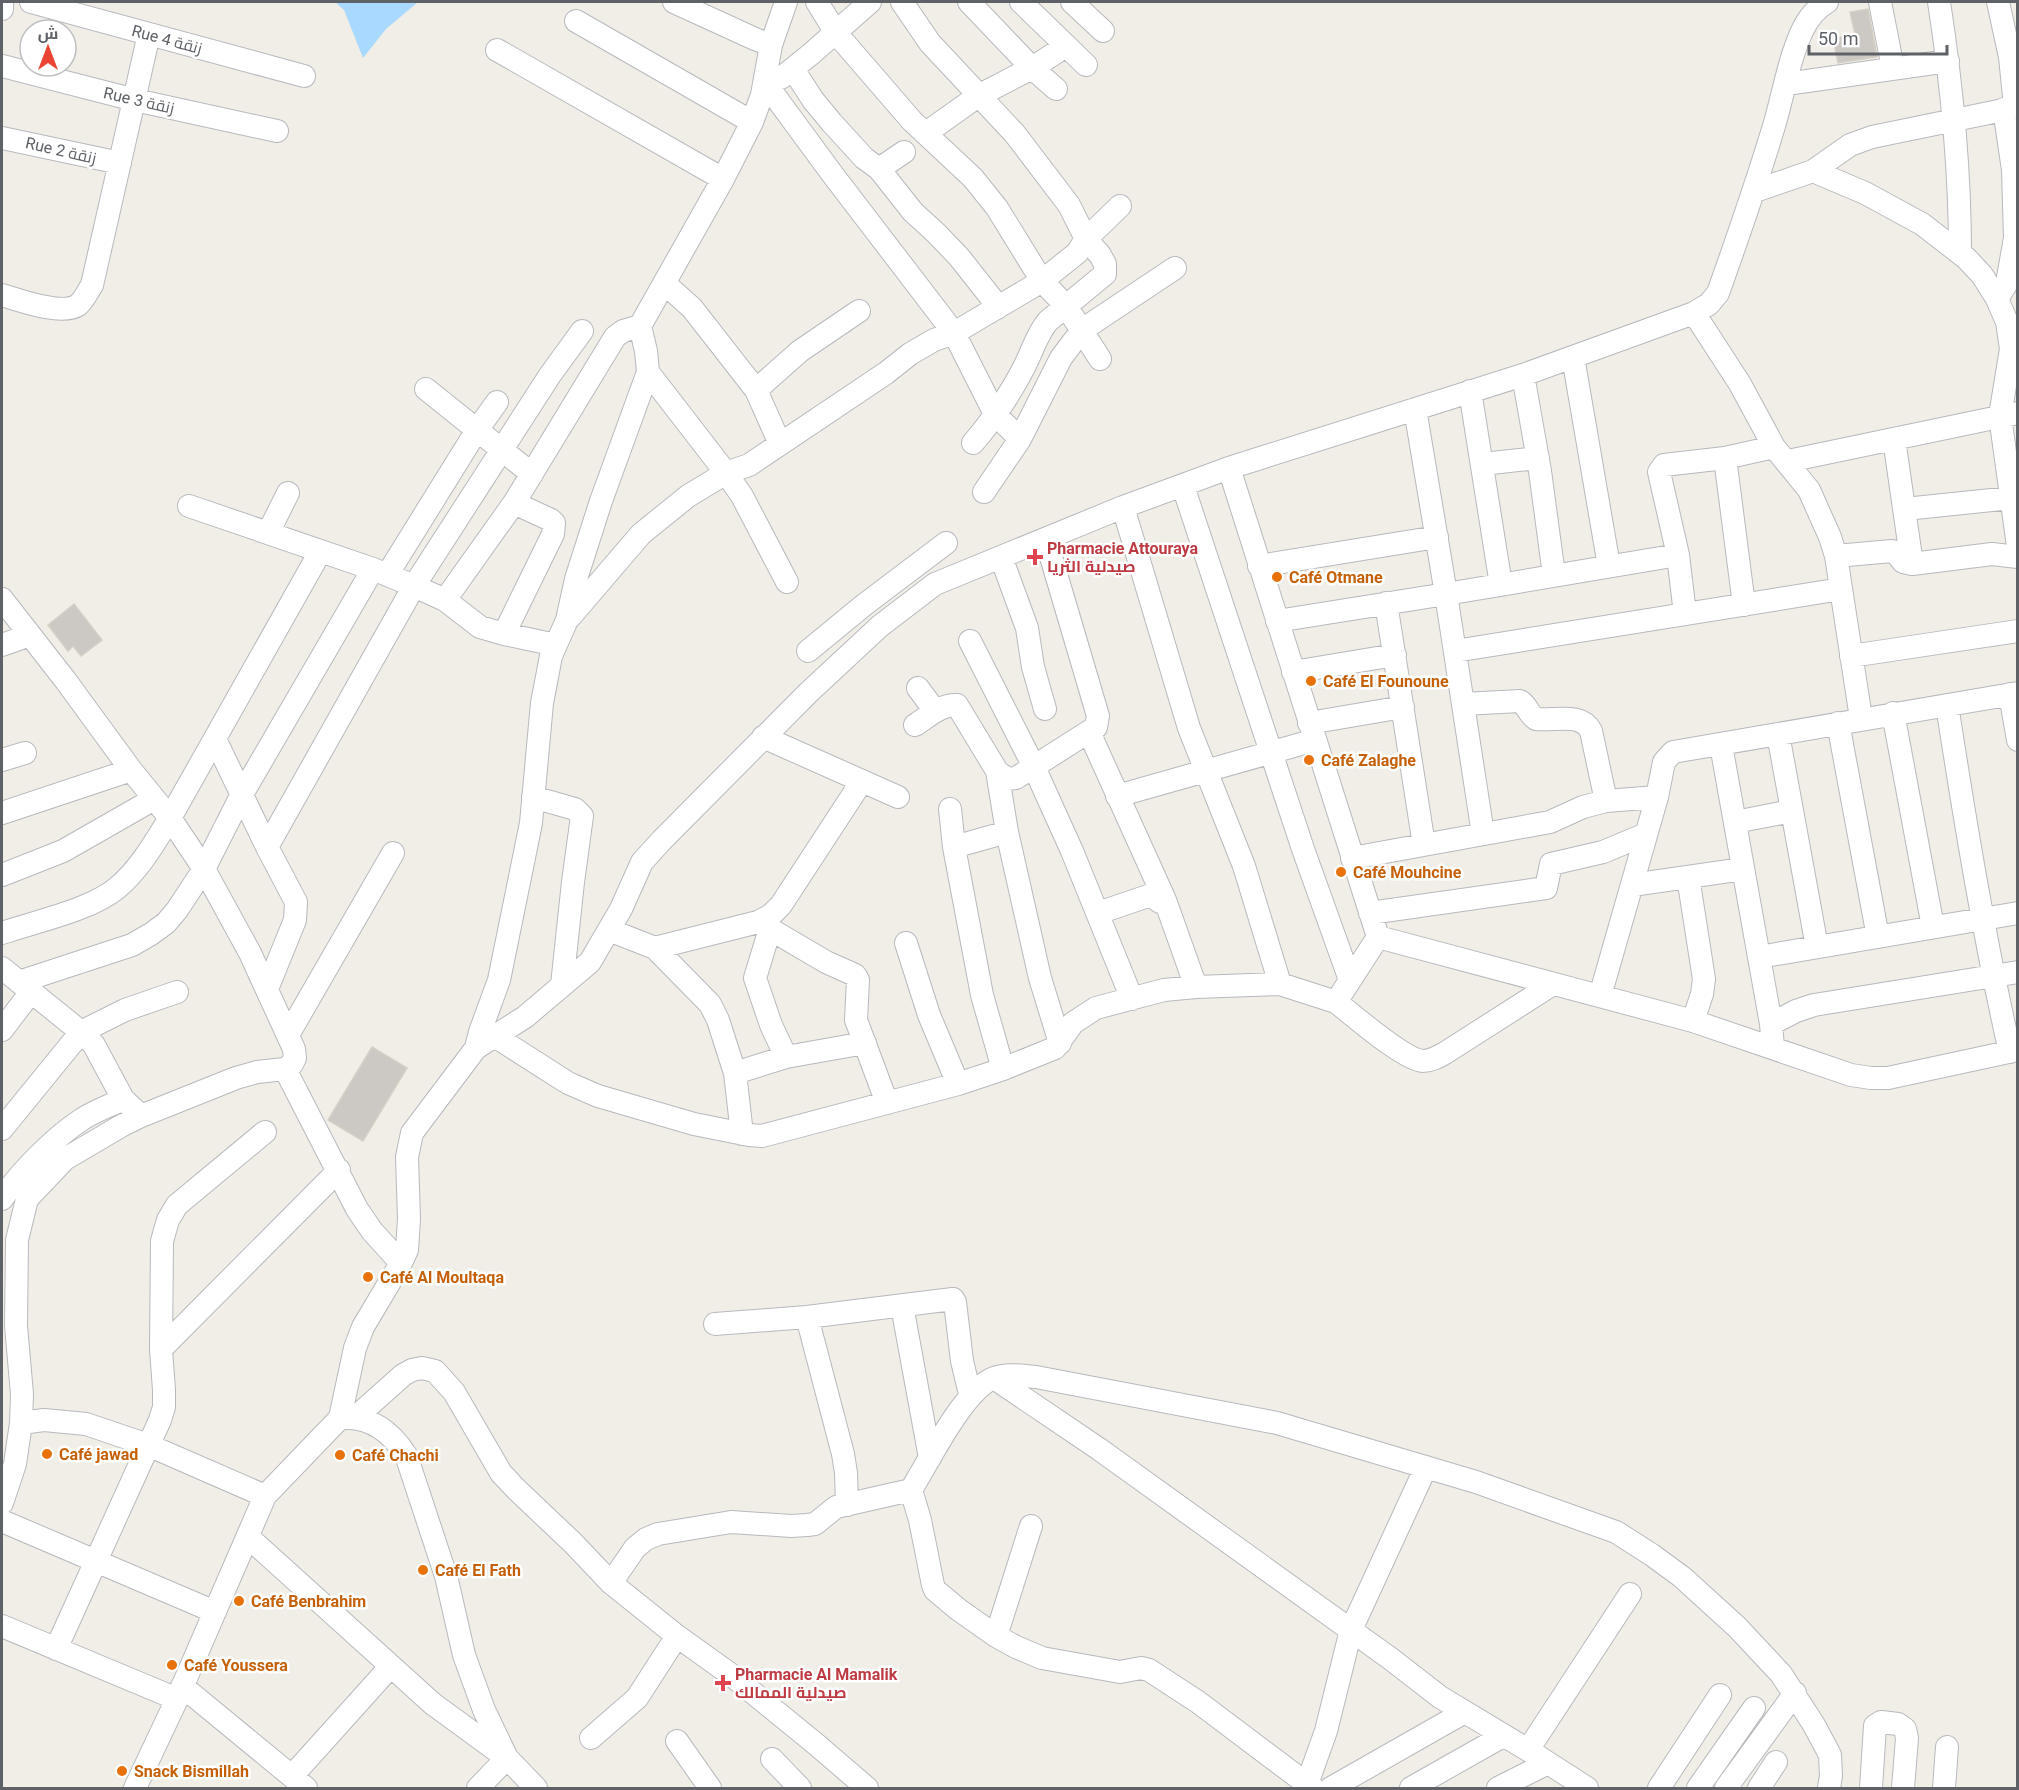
<svg xmlns="http://www.w3.org/2000/svg" width="2019" height="1790" font-family="Roboto,Cairo,sans-serif">
	<style>
		.water { fill: #a9d9ff }
		.building { fill: #ccc9c4; stroke: #d5d0c5; stroke-width: 1.5 }
		.lines { fill: none; stroke-linecap: round; stroke-linejoin: round }
		.minor-casing { stroke: #b7b9bd; stroke-width: 24 }
		.minor { stroke: #fff; stroke-width: 22 }
		.health-dot { fill: #e0444e; stroke: #fff; stroke-width: 2 }
		.food-dot { fill: #e8710a; stroke: #fff; stroke-width: 2 }
		.labels { text-anchor: middle; stroke-width: 5; stroke-linejoin: round; paint-order: stroke }
		.street-label { font-size: 16px; fill: #5e6267; stroke: #fff }
		.health-label { font-size: 16px; font-weight: bold; fill: #be3a42; stroke: #fff; text-anchor: start }
		.food-label { font-size: 16px; font-weight: bold; fill: #c56008; stroke: #fff; text-anchor: start }
	</style>
	<rect width="100%" height="100%" fill="#f1eee7"/>
	<path class="water" d="M 335,2 L 418,2 L 386,29 L 363,58 L 344,10 Z"/>
	<path class="building" d="M 1868,9 L 1877,57 L 1838,63 L 1833,38 L 1855,34 L 1850,12 Z
		M 74,604 L 102,640 L 81,656 L 73,646 L 68,651 L 48,625 Z
		M 372,1047 L 407,1068 L 363,1141 L 328,1120 Z"/>
	<g class="lines">
		<defs>
			<path id="minor" d="M 31,2 L 304,76
				M 674,2 L 755,39 L 771,45
				M 817,2 L 836,33 L 912,121 L 973,178 L 997,208 L 1042,281 L 1066,306 L 1100,359
				M 902,2 L 930,43 L 1015,134 L 1069,205 L 1086,239 L 1100,255 L 1105,264 L 1105,274 L 1048,321 C 1038,333 1034,346 1028,359 C 1015,387 993,420 973,443
				M 969,2 L 1032,68 L 1056,89
				M 1021,2 L 1086,65
				M 1072,2 L 1103,31
				M 1880,2 L 1893,68
				M 1939,2 C 1952,86 1960,168 1960,253
				M 1998,2 L 2010,57 L 2015,107
				M 2,9 L 2,2
				M 576,21 L 752,122
				M 497,50 L 723,179
				M 2,66 L 135,100 L 277,131
				M 793,69 L 813,100 L 832,123 L 864,158 L 879,169 L 913,212 L 936,233 L 959,257 L 993,300 L 997,308
				M 781,78 L 811,54 L 870,2
				M 1786,84 L 1948,61
				M 769,88 L 833,175 L 954,333 L 995,414 L 1020,439
				M 926,133 L 978,96 L 1032,68 L 1066,46
				M 2,138 L 120,163
				M 879,169 L 904,152
				M 1813,171 L 1865,193 L 1922,224 L 1966,258 L 1982,275 L 1997,299 L 2007,322 L 2011,349 L 2000,416 L 2018,546
				M 1755,191 L 1813,171 L 1850,145 L 1872,137 L 2018,107
				M 664,283 L 692,308 L 756,390 L 780,444
				M 2,295 C 19,300 62,316 78,305 C 84,300 88,291 92,285 L 149,34
				M 1997,299 L 2007,283 L 2015,238 L 2013,170 L 2004,109
				M 1694,313 L 1709,304 L 1718,293 C 1738,237 1757,182 1774,126 C 1783,96 1789,58 1803,29 C 1808,19 1817,8 1827,2
				M 1573,357 L 1609,566
				M 648,372 L 726,473 L 742,496 L 787,582
				M 1523,375 L 1540,471 L 1554,575
				M 426,389 L 532,474
				M 756,390 L 800,351 L 859,311
				M 1470,391 L 1501,585
				M 1415,409 L 1446,594 L 1678,555
				M 1894,439 L 1912,564
				M 1725,458 L 1744,605
				M 1788,461 L 2018,413
				M 1482,464 L 1538,458
				M 1229,468 L 1378,937 L 1693,1021 L 1851,1075 L 1871,1078 L 1888,1078 L 2018,1050
				M 1183,486 L 1303,849 L 1350,980
				M 984,492 L 1020,439 L 1061,358 L 1082,330 L 1175,268
				M 189,506 L 373,569 L 414,586 L 445,600 L 480,627 L 504,634 L 556,645
				M 1123,507 L 1189,728 L 1244,866 L 1280,984
				M 1905,509 L 2011,498
				M 268,533 L 288,493
				M 1836,556 L 1892,551 L 1895,552 L 1903,562 L 1912,564 L 1992,554 L 2018,557
				M 1001,557 L 1027,628 L 1033,667 L 1045,709
				M 1259,566 L 1437,537
				M 387,575 L 477,430 L 497,402
				M 2,599 L 66,681 L 131,770 L 170,818 L 204,869 L 250,953 L 294,1049 L 295,1058 L 292,1064 L 285,1069 L 257,1072 L 236,1078 L 141,1116 L 121,1126 L 65,1159 L 27,1199 L 17,1240 L 16,1326 L 22,1394 L 21,1423 L 15,1464 L 2,1503
				M 445,600 L 514,503 L 615,337 L 623,331 L 640,326
				M 1386,603 L 1424,845
				M 1685,614 L 1678,555 L 1659,472 L 1664,465 L 1725,458 L 1774,447
				M 570,617 L 641,534 L 688,496 L 726,473 L 749,465 L 886,373 L 910,354 L 934,340 L 954,333 L 1042,281 L 1077,253 L 1086,239 L 1120,206
				M 1277,621 L 1446,594 L 1483,834
				M 504,634 L 553,534 L 554,523 L 551,520 L 514,503
				M 970,641 L 1034,767 L 1072,851 L 1132,999
				M 2,645 L 30,635
				M 808,651 L 864,605 L 946,543
				M 1455,651 L 1841,589
				M 1851,656 L 2018,631
				M 1293,672 L 1395,655
				M 918,688 L 935,711
				M 2010,694 L 2018,740
				M 1463,704 L 1520,701 C 1528,706 1528,714 1536,719 C 1555,721 1581,712 1591,731 L 1606,801
				M 1947,705 C 1965,821 1984,937 2010,1052
				M 1893,713 L 1933,927
				M 1309,723 L 1403,707
				M 1838,723 L 1878,937
				M 915,725 C 928,717 941,704 957,705 L 997,771 L 1007,779 L 1016,778 L 1096,727 L 1098,716 L 1046,540
				M 1089,732 L 1165,900 L 1196,987
				M 1778,734 L 1817,947
				M 763,737 L 898,797
				M 215,739 L 267,847 L 296,902 L 295,920 L 267,989
				M 1721,745 L 1771,1024 L 1773,1047
				M 2,760 L 25,753
				M 997,771 L 1007,832
				M 1117,796 L 1315,740
				M 533,797 L 575,809 L 582,816 L 573,882 L 562,985
				M 950,809 L 954,847
				M 2,813 L 131,770
				M 1735,822 L 1792,811
				M 267,847 L 414,586 L 550,375 L 582,331
				M 1352,858 L 1550,822 L 1583,807 L 1606,801 L 1657,797
				M 2,875 L 63,851 L 154,799
				M 1688,877 L 1704,979 L 1702,994 L 1693,1021
				M 1632,885 L 1743,869
				M 1098,913 L 1151,895 L 1160,902 L 1165,900
				M 1370,913 L 1546,888 L 1551,864 L 1603,852 L 1646,834
				M 758,922 L 826,962 L 855,975 L 858,980 L 856,1020 L 887,1103
				M 770,929 L 755,978 L 771,1025 L 786,1057
				M 609,930 L 655,948 L 758,922 L 771,915 L 781,905 L 862,781
				M 2,933 C 34,922 91,910 117,888 C 139,870 155,842 170,818 L 320,552
				M 906,943 L 929,1015 L 958,1084
				M 655,948 L 710,1004 L 718,1020 L 735,1073 L 742,1134
				M 1759,957 L 2018,913
				M 2,968 L 81,1032 L 94,1045 L 123,1099 L 141,1116
				M 19,982 L 132,945 L 151,934 L 166,923 L 177,910 L 204,869 L 241,796 L 373,569
				M 1600,996 L 1657,797 L 1664,762 L 1673,752 L 2018,693
				M 1336,1002 C 1353,1015 1404,1060 1423,1061 C 1431,1061 1438,1057 1445,1053 L 1553,984
				M 1771,1024 L 1796,1011 L 1814,1005 L 2018,972
				M 2,1030 L 31,992
				M 288,1035 L 393,853
				M 496,1037 L 568,1083 L 598,1096 L 694,1124 L 749,1135 L 762,1136 L 958,1084 L 1003,1069 L 1055,1048 L 1073,1023 L 1096,1008 L 1164,990 L 1196,987 L 1280,984 L 1336,1002 L 1378,937
				M 476,1048 L 480,1032 L 499,980 L 531,823 L 542,703 L 551,656 L 567,620 L 576,579 L 601,501 L 648,372 L 646,351 L 640,326 L 723,179 L 752,122 L 762,95 L 771,45 L 786,2
				M 1003,1069 L 982,995 L 954,847 L 1007,832 L 1040,978 L 1060,1043
				M 735,1073 L 786,1057 L 865,1043
				M 2,1129 L 81,1032 L 125,1010 L 177,992
				M 2,1199 C 19,1173 55,1137 81,1120 C 94,1111 110,1106 123,1099
				M 401,1263 L 407,1250 L 409,1219 L 407,1157 L 412,1133 L 476,1048 L 525,1017 L 590,962 L 621,909 L 642,862 L 662,840 L 808,693 L 880,626 L 935,584 L 1123,507 L 1229,468 L 1523,375 L 1694,313 L 1740,384 L 1774,447 L 1809,490 L 1830,537 L 1836,556 L 1861,718
				M 902,1306 L 930,1458
				M 807,1317 L 843,1454 L 846,1473 L 847,1505
				M 715,1324 L 807,1317 L 953,1299 L 955,1302 L 962,1361 L 970,1394
				M 161,1349 L 339,1170
				M 994,1378 L 1099,1449 L 1391,1659 L 1440,1697 L 1528,1750 L 1587,1788
				M 356,1417 L 403,1375 L 412,1370 L 422,1368 L 435,1371 L 454,1392 L 501,1473 L 517,1490 L 573,1543 L 611,1583 L 677,1636 L 730,1674 L 817,1745 L 867,1788
				M 345,1418 C 372,1417 391,1432 406,1455 L 446,1576 L 464,1655 L 484,1710 L 507,1758 L 536,1788
				M 21,1423 L 44,1420 L 86,1424 L 148,1445 L 265,1496
				M 911,1490 L 920,1520 L 933,1585 L 935,1590 L 959,1610 L 996,1636 L 1016,1647 L 1042,1658 L 1120,1672 L 1141,1668 L 1149,1670 L 1198,1702 L 1307,1784 L 1306,1788
				M 2,1521 L 215,1612
				M 248,1537 L 433,1704 L 507,1758 L 478,1788
				M 611,1583 L 635,1548 L 646,1539 L 658,1534 L 731,1522 L 791,1526 L 807,1525 L 815,1524 L 836,1507 L 911,1490 C 929,1461 964,1389 994,1378 C 1008,1373 1022,1376 1036,1377 L 1277,1423 L 1476,1482 L 1616,1532 L 1652,1555 L 1682,1577 L 1737,1627 L 1781,1674 L 1814,1725 L 1830,1755 L 1831,1776 L 1829,1788
				M 2,1626 L 177,1699
				M 996,1636 L 1031,1526
				M 56,1649 L 160,1420 L 164,1407 L 164,1390 L 161,1349 L 162,1241 L 168,1220 L 177,1205 L 265,1132
				M 182,1686 L 306,1788
				M 591,1738 L 637,1698 L 677,1636
				M 677,1741 L 710,1788
				M 1528,1750 L 1630,1594
				M 772,1759 L 800,1788
				M 292,1776 L 391,1666
				M 135,1788 L 177,1699 L 265,1496 L 340,1418 L 355,1348 L 363,1327 L 401,1263 L 372,1231 L 357,1209 L 285,1069
				M 1313,1788 L 1307,1784 L 1326,1731 L 1351,1630 L 1426,1467
				M 1331,1788 L 1463,1713
				M 1411,1788 L 1503,1736
				M 1498,1788 L 1548,1763
				M 1659,1788 L 1720,1695
				M 1698,1788 L 1754,1708
				M 1726,1788 L 1795,1693
				M 1759,1788 L 1776,1762
				M 1871,1788 L 1875,1726 L 1881,1722 L 1898,1724 L 1905,1729 L 1907,1738 L 1903,1788
				M 1944,1788 L 1947,1747"/>
		</defs>
		<use href="#minor" class="minor-casing"/>
		<use href="#minor" class="minor"/>
	</g>
	<g class="health-dot">
		<path d="M1032 548h6v6h6v6h-6v6h-6v-6h-6v-6h6z"/>
		<path d="M720 1674h6v6h6v6h-6v6h-6v-6h-6v-6h6z"/>
	</g>
	<g class="food-dot">
		<circle cx="1277" cy="577" r="6"/>
		<circle cx="1311" cy="681" r="6"/>
		<circle cx="1309" cy="760" r="6"/>
		<circle cx="1341" cy="872" r="6"/>
		<circle cx="368" cy="1277" r="6"/>
		<circle cx="47" cy="1454" r="6"/>
		<circle cx="340" cy="1455" r="6"/>
		<circle cx="423" cy="1570" r="6"/>
		<circle cx="239" cy="1601" r="6"/>
		<circle cx="172" cy="1665" r="6"/>
		<circle cx="122" cy="1771" r="6"/>
	</g>
	<g class="labels">
		<g class="street-label">
			<text transform="translate(167 39) rotate(15)" y="6">Rue 4 زنقة</text>
			<text transform="translate(139 100) rotate(13)" y="6">Rue 3 زنقة</text>
			<text transform="translate(61 150) rotate(13)" y="6">Rue 2 زنقة</text>
		</g>
		<g class="health-label">
			<text x="1047" y="554">Pharmacie Attouraya<tspan x="1047" dy="18">صيدلية الثريا</tspan></text>
			<text x="735" y="1680">Pharmacie Al Mamalik<tspan x="735" dy="18">صيدلية الممالك</tspan></text>
		</g>
		<g class="food-label">
			<text x="1289" y="583">Café Otmane</text>
			<text x="1323" y="687">Café El Founoune</text>
			<text x="1321" y="766">Café Zalaghe</text>
			<text x="1353" y="878">Café Mouhcine</text>
			<text x="380" y="1283">Café Al Moultaqa</text>
			<text x="59" y="1460">Café jawad</text>
			<text x="352" y="1461">Café Chachi</text>
			<text x="435" y="1576">Café El Fath</text>
			<text x="251" y="1607">Café Benbrahim</text>
			<text x="184" y="1671">Café Youssera</text>
			<text x="134" y="1777">Snack Bismillah</text>
		</g>
	</g>
	<rect width="2019" height="1790" fill="none" stroke="#5e6267" stroke-width="6"/>
	<g transform="translate(48 48)"><circle r="28" fill="#ffffff" stroke="#bfc0c2" stroke-width="1.5"/>
	<path d="M0-4.5L10 22L0 15L-10 22Z" fill="#ea4233"/>
	<text y="-9" font-size="16" font-weight="bold" text-anchor="middle" fill="#5e6267">ش</text>
	</g>
	<path d="M1809 45v9h138v-9" fill="none" stroke="#5e6267" stroke-width="3"/>
	<text x="1818" y="45" font-size="18" fill="#5e6267" stroke="#ffffff" stroke-width="4.5" paint-order="stroke">50 m</text>
</svg>
